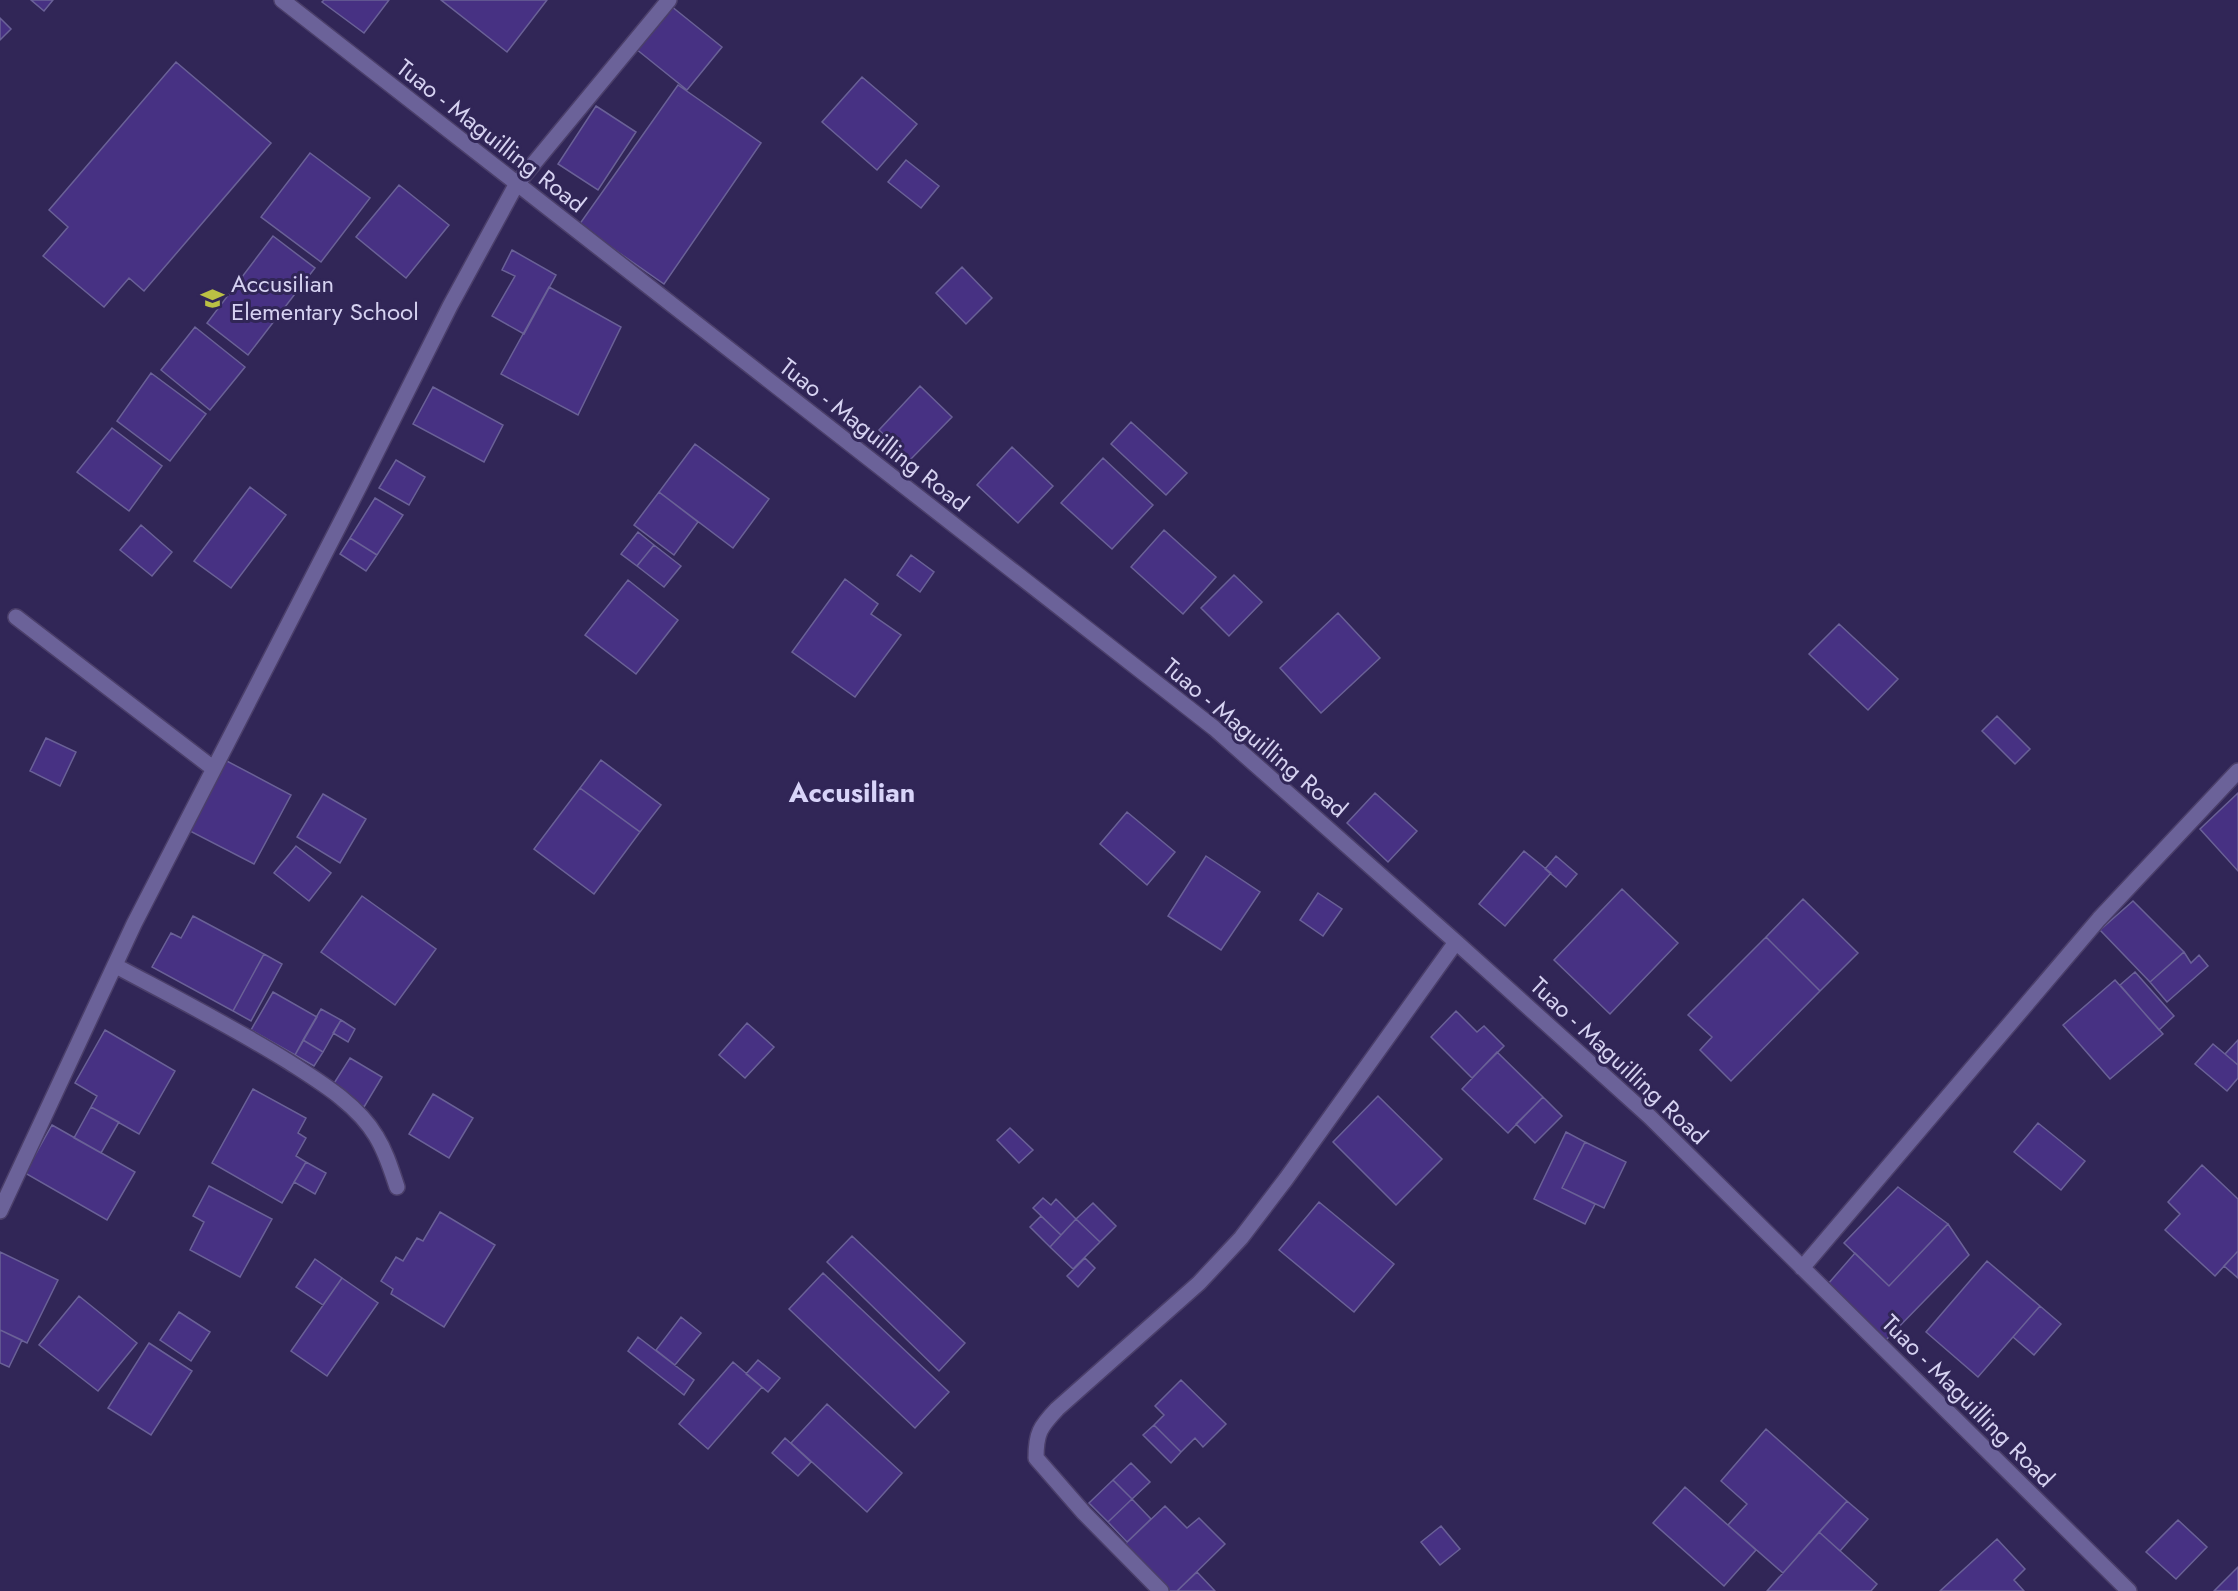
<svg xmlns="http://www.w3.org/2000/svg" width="2238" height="1591" font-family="Jost,sans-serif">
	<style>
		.building { fill: #473183; stroke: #6a6197; stroke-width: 1.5 }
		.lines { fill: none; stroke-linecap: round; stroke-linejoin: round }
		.minor-casing { stroke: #4b3f6a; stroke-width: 18 }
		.minor { stroke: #6b6299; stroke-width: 15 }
		.labels { text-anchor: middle; stroke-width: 6; stroke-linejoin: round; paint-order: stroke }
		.street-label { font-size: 24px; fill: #d6d2f1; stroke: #312657 }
		.poi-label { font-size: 24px; fill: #d6d2f1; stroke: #312657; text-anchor: start }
		.quarter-label { font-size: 27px; font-weight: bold; fill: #d8d4f9; stroke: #312657 }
	</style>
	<rect width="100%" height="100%" fill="#312657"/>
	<path class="building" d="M 31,0 L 53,0 L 44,11 Z
		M 324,0 L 389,0 L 364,33 L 322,2 Z
		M 441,0 L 547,0 L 507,52 Z
		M 671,6 L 722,47 L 687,90 L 636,49 Z
		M 0,18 L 11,29 L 0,40 Z
		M 176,62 L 271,143 L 144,291 L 129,278 L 104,307 L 43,256 L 68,227 L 49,210 Z
		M 862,77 L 917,124 L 877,170 L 822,122 Z
		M 678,85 L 761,143 L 664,284 L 579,225 Z
		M 596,106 L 636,132 L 598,190 L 558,164 Z
		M 310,153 L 370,198 L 321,262 L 261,217 Z
		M 906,160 L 939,186 L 921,208 L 888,182 Z
		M 399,185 L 449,225 L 406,278 L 356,237 Z
		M 273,236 L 315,268 L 248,355 L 207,323 Z
		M 512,250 L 556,275 L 524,334 L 492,316 L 515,276 L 502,270 Z
		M 962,267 L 992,298 L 966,324 L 936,293 Z
		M 549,287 L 621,327 L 578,415 L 501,374 Z
		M 195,327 L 245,367 L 210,410 L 161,370 Z
		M 151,373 L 206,414 L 170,461 L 117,421 Z
		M 920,386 L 952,417 L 910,460 L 879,430 Z
		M 433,387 L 503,425 L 484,462 L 413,424 Z
		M 1131,422 L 1187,473 L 1166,495 L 1111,444 Z
		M 112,428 L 162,466 L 129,511 L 77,472 Z
		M 695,444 L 769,499 L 733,548 L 659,492 Z
		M 1012,447 L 1053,486 L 1018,523 L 977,485 Z
		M 1103,458 L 1153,505 L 1112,549 L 1061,503 Z
		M 396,460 L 425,477 L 409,505 L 379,488 Z
		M 250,487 L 286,515 L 231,588 L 194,561 Z
		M 659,492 L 698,522 L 674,555 L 634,525 Z
		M 375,498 L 403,515 L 377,555 L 350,538 Z
		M 141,525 L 172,552 L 152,576 L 120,550 Z
		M 1164,530 L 1216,577 L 1183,614 L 1131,567 Z
		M 638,532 L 654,545 L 637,566 L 621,554 Z
		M 350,538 L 377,555 L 366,571 L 340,554 Z
		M 654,545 L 681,566 L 664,587 L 637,566 Z
		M 911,555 L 934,572 L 920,592 L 897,575 Z
		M 1234,575 L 1262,602 L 1229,636 L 1201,608 Z
		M 845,579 L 878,604 L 871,614 L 901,635 L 855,697 L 792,652 Z
		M 628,580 L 678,620 L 636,674 L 585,635 Z
		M 1338,613 L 1380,658 L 1321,713 L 1280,668 Z
		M 1839,624 L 1898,679 L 1868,710 L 1809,654 Z
		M 1997,716 L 2030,749 L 2015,764 L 1982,731 Z
		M 46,738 L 76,752 L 60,786 L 30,771 Z
		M 223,759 L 291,795 L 254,864 L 186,829 Z
		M 601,760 L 661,805 L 640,832 L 580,788 Z
		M 580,788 L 640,832 L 594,894 L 534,849 Z
		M 1375,793 L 1417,831 L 1388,862 L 1347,823 Z
		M 2238,793 L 2238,871 L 2200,829 Z
		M 323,794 L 366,819 L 340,863 L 297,837 Z
		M 1127,812 L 1175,852 L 1147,885 L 1100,844 Z
		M 296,846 L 331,873 L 309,901 L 274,873 Z
		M 1524,851 L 1551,873 L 1505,926 L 1479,904 Z
		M 1206,856 L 1260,892 L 1221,950 L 1168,916 Z
		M 1556,856 L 1577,874 L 1566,887 L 1545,869 Z
		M 1622,889 L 1678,943 L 1610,1014 L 1554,960 Z
		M 1318,893 L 1342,909 L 1323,936 L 1300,920 Z
		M 362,896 L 436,949 L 395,1005 L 321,952 Z
		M 1803,899 L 1858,953 L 1820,991 L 1766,937 Z
		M 2133,901 L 2184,952 L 2150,982 L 2100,930 Z
		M 193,916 L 264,954 L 233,1011 L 152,967 L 171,933 L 181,938 Z
		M 1766,937 L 1820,991 L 1731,1081 L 1700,1050 L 1712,1037 L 1688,1015 Z
		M 2184,952 L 2191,963 L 2199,955 L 2208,966 L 2167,1002 L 2150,982 Z
		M 264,954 L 282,964 L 251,1021 L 233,1011 Z
		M 2135,972 L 2174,1016 L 2159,1030 L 2120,985 Z
		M 2115,980 L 2163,1034 L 2110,1079 L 2063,1025 Z
		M 273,992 L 317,1017 L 295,1055 L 251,1030 Z
		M 321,1009 L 341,1020 L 323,1052 L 303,1040 Z
		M 1456,1011 L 1477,1032 L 1484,1026 L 1504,1046 L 1472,1078 L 1431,1037 Z
		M 341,1020 L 355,1029 L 348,1042 L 333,1033 Z
		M 747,1023 L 774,1047 L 745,1078 L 719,1055 Z
		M 105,1030 L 175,1071 L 139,1134 L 91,1107 L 97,1096 L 75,1083 Z
		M 303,1040 L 323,1052 L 314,1066 L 295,1055 Z
		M 2238,1040 L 2238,1065 L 2225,1054 Z
		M 2213,1044 L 2238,1065 L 2238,1078 L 2227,1091 L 2195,1064 Z
		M 1497,1052 L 1543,1097 L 1508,1133 L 1462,1089 Z
		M 350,1058 L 382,1077 L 364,1107 L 331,1088 Z
		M 253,1089 L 306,1118 L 298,1133 L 306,1138 L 296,1156 L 306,1162 L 282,1203 L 212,1163 Z
		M 433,1094 L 473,1118 L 449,1158 L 409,1134 Z
		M 1378,1096 L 1442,1159 L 1396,1205 L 1333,1142 Z
		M 1543,1097 L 1562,1116 L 1535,1143 L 1516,1124 Z
		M 91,1107 L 119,1122 L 101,1153 L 74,1138 Z
		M 2038,1123 L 2085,1161 L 2061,1190 L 2014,1152 Z
		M 52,1125 L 135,1172 L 107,1220 L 25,1173 Z
		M 1010,1128 L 1033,1150 L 1019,1163 L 997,1140 Z
		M 1566,1132 L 1585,1142 L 1562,1188 L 1595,1204 L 1585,1224 L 1534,1199 Z
		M 1585,1142 L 1626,1162 L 1604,1208 L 1562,1188 Z
		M 306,1162 L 326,1173 L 315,1194 L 294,1182 Z
		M 2202,1165 L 2238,1199 L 2238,1251 L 2215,1276 L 2165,1230 L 2180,1214 L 2168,1202 Z
		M 209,1186 L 272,1219 L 240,1277 L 190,1250 L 204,1222 L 193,1216 Z
		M 1898,1187 L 1948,1224 L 1889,1286 L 1844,1243 Z
		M 1043,1198 L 1051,1205 L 1056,1199 L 1076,1219 L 1061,1235 L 1033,1208 Z
		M 1319,1202 L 1394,1264 L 1354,1312 L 1279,1250 Z
		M 1093,1203 L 1116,1226 L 1100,1242 L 1076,1219 Z
		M 440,1212 L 495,1245 L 444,1327 L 391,1294 L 393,1289 L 381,1281 L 396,1257 L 403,1261 L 417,1238 L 423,1241 Z
		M 1041,1216 L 1061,1235 L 1050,1247 L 1030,1227 Z
		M 1076,1219 L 1100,1242 L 1073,1269 L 1050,1247 Z
		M 1948,1224 L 1969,1255 L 1886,1340 L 1828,1284 L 1855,1253 L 1889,1286 Z
		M 852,1236 L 965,1343 L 939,1371 L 827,1262 Z
		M 2238,1251 L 2238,1278 L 2224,1266 Z
		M 0,1252 L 58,1280 L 27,1343 L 0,1330 Z
		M 1085,1258 L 1095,1268 L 1078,1287 L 1067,1276 Z
		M 315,1259 L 342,1278 L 323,1305 L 296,1287 Z
		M 1987,1261 L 2040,1306 L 1978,1377 L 1926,1332 Z
		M 823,1273 L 949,1392 L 915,1428 L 789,1309 Z
		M 342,1278 L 378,1303 L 327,1376 L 291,1351 Z
		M 79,1296 L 137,1343 L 98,1391 L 39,1345 Z
		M 2040,1306 L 2061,1324 L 2034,1355 L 2013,1337 Z
		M 179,1312 L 210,1332 L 191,1361 L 160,1340 Z
		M 681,1317 L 701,1333 L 675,1365 L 656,1350 Z
		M 0,1330 L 22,1340 L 9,1367 L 0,1363 Z
		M 638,1337 L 694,1380 L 684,1395 L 628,1351 Z
		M 149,1343 L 192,1371 L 151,1435 L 108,1408 Z
		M 758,1360 L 780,1378 L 768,1392 L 746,1374 Z
		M 733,1362 L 762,1387 L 708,1449 L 679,1424 Z
		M 1181,1380 L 1226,1424 L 1203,1447 L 1195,1438 L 1181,1452 L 1154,1425 L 1164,1415 L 1155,1406 Z
		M 827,1404 L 902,1473 L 867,1512 L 791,1443 Z
		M 1154,1425 L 1181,1452 L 1171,1463 L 1143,1435 Z
		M 1766,1429 L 1847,1501 L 1783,1573 L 1728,1525 L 1747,1504 L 1721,1481 Z
		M 785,1438 L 811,1462 L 798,1476 L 772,1453 Z
		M 1131,1463 L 1150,1482 L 1132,1499 L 1113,1480 Z
		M 1113,1480 L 1132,1499 L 1108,1522 L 1089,1503 Z
		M 1685,1487 L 1756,1550 L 1724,1586 L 1653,1523 Z
		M 1132,1499 L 1151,1519 L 1127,1542 L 1108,1522 Z
		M 1847,1501 L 1868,1519 L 1840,1551 L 1819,1532 Z
		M 1165,1506 L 1187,1528 L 1199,1518 L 1225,1544 L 1177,1591 L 1166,1591 L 1123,1546 Z
		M 2178,1520 L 2207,1547 L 2176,1579 L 2146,1552 Z
		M 1441,1526 L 1460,1549 L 1440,1565 L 1421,1542 Z
		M 1819,1532 L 1877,1584 L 1871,1591 L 1767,1591 Z
		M 1997,1539 L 2025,1569 L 2014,1580 L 2024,1591 L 1940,1591 Z
		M 2238,1567 L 2238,1591 L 2214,1591 Z
		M 1197,1572 L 1215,1591 L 1177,1591 Z"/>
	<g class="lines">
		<defs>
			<path id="minor" d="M 282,0 L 1214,728 L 1456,942 L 1650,1117 L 2129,1591
				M 16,617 L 214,769
				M 116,966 C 174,997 233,1027 289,1062 C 320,1082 357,1104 376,1136 C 386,1152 391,1169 397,1187
				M 0,1211 L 134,924 L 360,485 L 450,306 L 516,185 L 669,0
				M 1802,1268 L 2099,919 L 2238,771
				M 1161,1591 L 1084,1513 L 1036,1458 C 1036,1433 1040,1427 1057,1409 L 1199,1283 L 1241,1238 L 1286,1179 L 1456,942"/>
		</defs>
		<use href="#minor" class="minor-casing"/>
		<use href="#minor" class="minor"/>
	</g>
	<defs>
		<symbol id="school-bare" viewBox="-9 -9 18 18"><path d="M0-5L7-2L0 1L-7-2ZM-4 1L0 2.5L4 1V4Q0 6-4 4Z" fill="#bbc044" stroke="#312657" stroke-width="2.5" paint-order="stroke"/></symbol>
	</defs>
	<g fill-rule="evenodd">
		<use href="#school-bare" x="196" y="282" width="33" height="33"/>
	</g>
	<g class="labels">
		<g class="street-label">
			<text transform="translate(491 136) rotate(38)" y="8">Tuao - Maguilling Road</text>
			<text transform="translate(874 435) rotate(38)" y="8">Tuao - Maguilling Road</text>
			<text transform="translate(1255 738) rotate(40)" y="8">Tuao - Maguilling Road</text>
			<text transform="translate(1619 1061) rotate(43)" y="8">Tuao - Maguilling Road</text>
			<text transform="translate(1968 1401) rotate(45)" y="8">Tuao - Maguilling Road</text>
		</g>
		<g class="poi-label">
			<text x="231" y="292">Accusilian<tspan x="231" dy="28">Elementary School</tspan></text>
		</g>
		<g class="quarter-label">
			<text x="852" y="802">Accusilian</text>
		</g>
	</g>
</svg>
